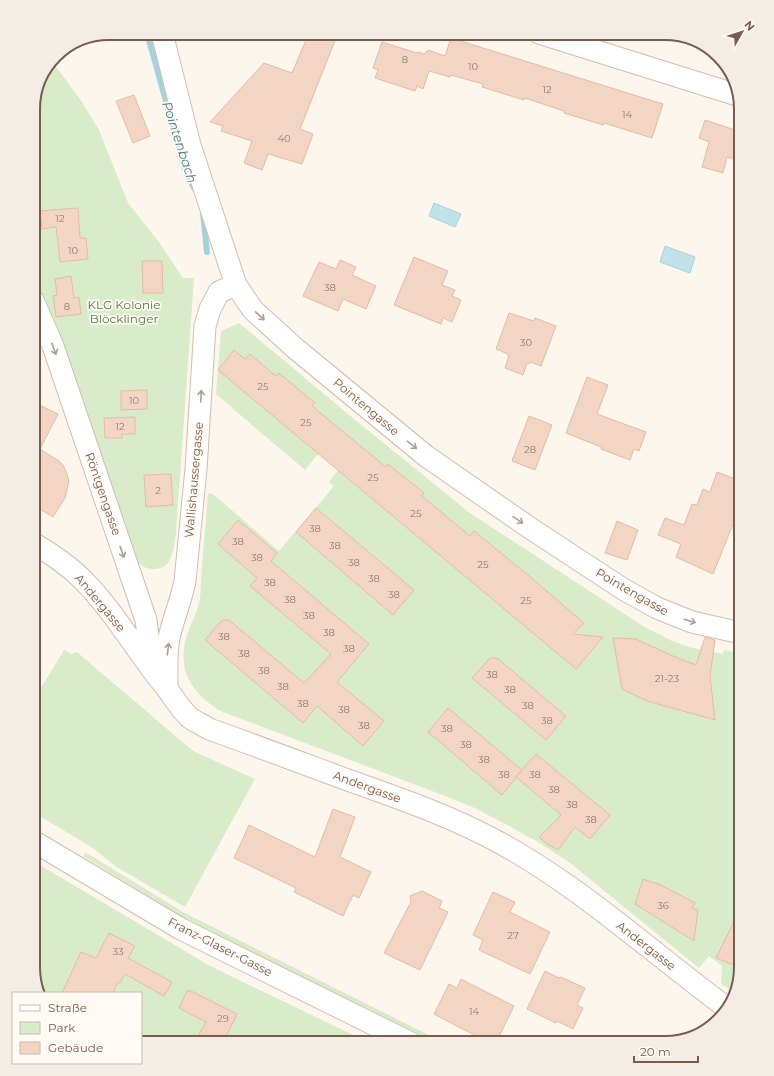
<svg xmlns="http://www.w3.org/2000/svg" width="774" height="1076" font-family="Montserrat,sans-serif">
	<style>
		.green { fill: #d8ecc9 }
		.water { fill: #bfe3e8; stroke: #a5d3da }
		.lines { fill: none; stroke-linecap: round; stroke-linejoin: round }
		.stream { stroke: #a5d3da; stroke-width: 6 }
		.building { fill: #f3d5c3; stroke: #e6bba3 }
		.minor-casing { stroke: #d1beb0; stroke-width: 23 }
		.minor { stroke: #fff; stroke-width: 21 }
		.oneway { stroke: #af9d94 }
		.labels { text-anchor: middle; stroke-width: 3.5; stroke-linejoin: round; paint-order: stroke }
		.number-label { font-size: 10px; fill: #987a6a }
		.park-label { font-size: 12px; fill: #537a41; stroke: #fffaf3 }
		.street-label { font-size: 12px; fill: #7a5c4d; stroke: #fffaf3 }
		.water-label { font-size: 13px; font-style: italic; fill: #437c86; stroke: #fffaf3 }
		.rim { fill: none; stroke: #7a5c4d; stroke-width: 2 }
	</style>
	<rect width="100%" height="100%" fill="#fdf6ec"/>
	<path class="green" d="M 52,61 L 82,102 L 99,130 L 128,203 L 159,242 L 183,278 L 194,278 L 176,532 C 174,547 173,571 152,569 C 148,568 144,568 141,565 C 135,560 132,549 129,543 L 60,334 L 33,273 L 33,104 L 41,75 Z
		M 239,323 L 354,419 L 470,513 L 643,626 L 672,641 L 693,648 L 723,654 L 724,650 L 741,654 L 741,967 L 734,992 L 721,984 L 722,966 L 709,956 L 699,968 L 570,863 L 538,842 L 507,825 L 475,808 L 440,794 L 223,712 C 196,698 178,674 185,643 C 188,628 197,615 200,599 C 201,589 201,577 202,566 C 204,542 206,517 208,493 L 213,494 L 279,551 L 334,486 L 329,482 L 338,470 L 318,454 L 305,470 L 216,394 L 221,331 Z
		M 64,650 L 71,654 L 77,652 L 193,751 L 255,779 L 185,907 L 115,866 L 93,848 L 33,812 L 33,701 Z
		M 85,852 L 183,912 L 445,1043 L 437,1043 L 181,916 L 83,856 Z
		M 33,861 L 210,966 L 370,1043 L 141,1043 L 141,993 L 40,993 L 33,967 Z"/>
	<path class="water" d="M 434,203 L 461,214 L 455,227 L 429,216 Z
		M 665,246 L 695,257 L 690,273 L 660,262 Z"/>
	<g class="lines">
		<path class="stream" d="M 147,33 L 185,169 L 194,188
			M 203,213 L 207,252"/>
	</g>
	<path class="building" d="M 309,33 L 338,33 L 300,129 L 313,134 L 302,164 L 268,154 L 262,170 L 244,163 L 252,141 L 221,131 L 223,126 L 210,122 L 264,63 L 292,73 Z
		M 451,38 L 663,104 L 652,138 L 604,123 L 603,125 L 564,113 L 564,111 L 525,98 L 524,100 L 482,87 L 483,84 L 451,75 L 450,77 L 429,71 L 423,89 L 417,86 L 415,91 L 375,78 L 378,70 L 373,68 L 382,42 L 417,53 L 418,52 L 424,54 L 428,50 L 445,56 Z
		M 134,95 L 150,136 L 133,143 L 116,101 Z
		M 705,120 L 741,132 L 741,154 L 736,153 L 734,159 L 727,157 L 723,173 L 702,167 L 709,142 L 699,138 Z
		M 78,208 L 80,238 L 86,238 L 88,259 L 60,262 L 56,227 L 42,229 L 40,211 Z
		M 414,257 L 448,271 L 442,285 L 455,290 L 452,296 L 461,300 L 452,322 L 443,318 L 441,324 L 394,305 Z
		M 340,260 L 356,267 L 352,275 L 376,286 L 366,309 L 343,299 L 338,311 L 303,296 L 319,262 L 336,269 Z
		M 142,261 L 162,261 L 163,293 L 143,293 Z
		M 71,276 L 74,298 L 79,297 L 81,314 L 56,317 L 53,296 L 57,295 L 55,279 Z
		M 509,313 L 534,321 L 535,318 L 556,326 L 541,366 L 530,362 L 529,364 L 527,363 L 523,375 L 505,368 L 509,356 L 508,356 L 508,354 L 496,349 Z
		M 234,350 L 245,359 L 250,354 L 276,376 L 279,373 L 315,403 L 312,406 L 386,467 L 388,464 L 424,493 L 422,496 L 470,536 L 474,531 L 534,580 L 584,623 L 573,634 L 603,637 L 576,669 L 218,370 Z
		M 587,377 L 608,385 L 597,414 L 646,432 L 639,451 L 634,449 L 630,460 L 601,449 L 601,447 L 566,433 Z
		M 147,390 L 147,409 L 121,410 L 121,391 Z
		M 33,402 L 58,414 L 40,449 L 59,461 L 63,465 L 67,474 L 69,481 L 65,498 L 53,517 L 33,505 Z
		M 529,416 L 552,425 L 535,470 L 512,461 Z
		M 135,417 L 135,434 L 122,434 L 122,438 L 105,438 L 104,418 Z
		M 717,472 L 741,481 L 741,526 L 733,524 L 713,574 L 676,557 L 681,544 L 658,535 L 665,518 L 684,525 L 692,504 L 697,505 L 703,489 L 710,492 Z
		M 171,474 L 173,505 L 146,507 L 144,475 Z
		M 316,508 L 414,590 L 393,615 L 296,532 Z
		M 238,520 L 277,553 L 271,561 L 369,644 L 337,682 L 384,721 L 363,746 L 317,706 L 303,723 L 205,640 L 222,620 L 229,620 L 304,683 L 331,654 L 250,586 L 257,578 L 218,544 Z
		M 617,521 L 638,530 L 627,560 L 605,553 Z
		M 705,637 L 715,640 L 710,676 L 715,720 L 647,701 L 622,689 L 613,638 L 636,639 L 673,656 L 696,665 Z
		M 490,658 L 497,658 L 566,716 L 546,740 L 472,678 Z
		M 448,708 L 522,770 L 502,795 L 428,732 Z
		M 536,754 L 610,815 L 590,839 L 575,827 L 558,850 L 547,844 L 539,837 L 561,815 L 516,777 Z
		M 333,809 L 355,817 L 340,857 L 371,872 L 359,898 L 353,895 L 343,916 L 294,892 L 296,888 L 234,858 L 249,825 L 315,857 Z
		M 643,879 L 661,885 L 695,903 L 692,908 L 698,910 L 694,941 L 635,904 Z
		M 422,891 L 442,901 L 439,908 L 448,912 L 420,970 L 384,953 L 411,902 L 410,896 Z
		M 493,892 L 515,902 L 510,912 L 550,932 L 530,974 L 479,950 L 483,940 L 473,935 Z
		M 741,907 L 741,968 L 716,958 Z
		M 109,933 L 135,946 L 128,958 L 172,982 L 164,996 L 125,974 L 120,983 L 118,982 L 113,993 L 62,993 L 81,952 L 96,958 Z
		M 545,971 L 559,978 L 561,977 L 585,988 L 577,1005 L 583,1008 L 573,1029 L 557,1021 L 556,1023 L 527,1009 Z
		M 461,979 L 514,1006 L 496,1043 L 470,1043 L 474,1035 L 434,1014 L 449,984 L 457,988 Z
		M 189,990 L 237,1014 L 223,1043 L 194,1043 L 206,1022 L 179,1008 L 187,991 L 188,992 Z"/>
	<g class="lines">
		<defs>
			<path id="minor" d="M 162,33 L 190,145 L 229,264 L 236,285 L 253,310 L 296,349 L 426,456 L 530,528 L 623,589 L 657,608 L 692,622 L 741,633
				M 539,33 L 737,95
				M 33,300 L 53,346 L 146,620 L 151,659 L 156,668
				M 33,543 C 50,553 68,565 82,579 C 112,609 134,647 160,680 C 171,692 178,707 190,718 C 196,722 203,725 209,729 C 254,745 299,762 345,779 C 393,796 442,813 487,836 C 575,881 648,950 727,1008
				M 167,688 C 167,671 166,655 169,638 C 173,619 181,601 185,581 L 196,469 L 205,326 L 210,309 L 219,292 L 236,285
				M 33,841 L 181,929 L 411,1043"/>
		</defs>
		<use href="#minor" class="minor-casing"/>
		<use href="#minor" class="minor"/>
	</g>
	<defs><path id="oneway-shaft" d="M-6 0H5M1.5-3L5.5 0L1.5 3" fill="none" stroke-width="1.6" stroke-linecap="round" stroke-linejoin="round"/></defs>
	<g class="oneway">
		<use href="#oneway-shaft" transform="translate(260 316) rotate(43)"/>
		<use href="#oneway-shaft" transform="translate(54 349) rotate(70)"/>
		<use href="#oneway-shaft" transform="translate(201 396) rotate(-87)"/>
		<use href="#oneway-shaft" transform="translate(412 445) rotate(39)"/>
		<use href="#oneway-shaft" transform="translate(518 520) rotate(34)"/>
		<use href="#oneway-shaft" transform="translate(122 552) rotate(71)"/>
		<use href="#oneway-shaft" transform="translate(690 621) rotate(17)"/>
		<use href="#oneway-shaft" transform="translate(168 649) rotate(-83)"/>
	</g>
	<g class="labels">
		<g class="number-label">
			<text x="405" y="63">8</text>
			<text x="473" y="70">10</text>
			<text x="547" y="93">12</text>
			<text x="627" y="118">14</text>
			<text x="284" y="142">40</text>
			<text x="60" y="222">12</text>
			<text x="73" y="254">10</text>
			<text x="330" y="291">38</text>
			<text x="67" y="310">8</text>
			<text x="526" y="346">30</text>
			<text x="263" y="390">25</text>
			<text x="134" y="404">10</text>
			<text x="306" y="426">25</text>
			<text x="120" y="430">12</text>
			<text x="530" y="453">28</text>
			<text x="373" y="481">25</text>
			<text x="158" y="494">2</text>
			<text x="416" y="517">25</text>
			<text x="315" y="532">38</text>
			<text x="238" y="545">38</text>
			<text x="335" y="549">38</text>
			<text x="257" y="561">38</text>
			<text x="354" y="566">38</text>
			<text x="483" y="568">25</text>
			<text x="374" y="582">38</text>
			<text x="270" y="586">38</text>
			<text x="394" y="598">38</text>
			<text x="290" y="603">38</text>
			<text x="526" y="604">25</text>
			<text x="309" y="619">38</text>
			<text x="329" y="636">38</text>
			<text x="224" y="640">38</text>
			<text x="349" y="652">38</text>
			<text x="244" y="657">38</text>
			<text x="264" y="674">38</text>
			<text x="492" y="678">38</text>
			<text x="667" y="682">21-23</text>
			<text x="283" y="690">38</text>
			<text x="510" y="693">38</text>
			<text x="303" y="707">38</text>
			<text x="528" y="709">38</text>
			<text x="344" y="713">38</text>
			<text x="547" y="724">38</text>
			<text x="364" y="729">38</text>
			<text x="447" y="732">38</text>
			<text x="466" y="748">38</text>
			<text x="484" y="763">38</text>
			<text x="504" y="778">38</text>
			<text x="535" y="778">38</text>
			<text x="554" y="793">38</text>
			<text x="572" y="808">38</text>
			<text x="591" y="823">38</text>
			<text x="663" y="909">36</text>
			<text x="513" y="939">27</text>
			<text x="118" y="955">33</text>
			<text x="474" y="1015">14</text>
			<text x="223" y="1022">29</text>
		</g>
		<g class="park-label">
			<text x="124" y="309">KLG Kolonie<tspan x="124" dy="14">Blöcklinger</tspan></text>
		</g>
		<g class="street-label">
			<text transform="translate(366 407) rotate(40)" y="4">Pointengasse</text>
			<text transform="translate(194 480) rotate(-85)" y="4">Wallishaussergasse</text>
			<text transform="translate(103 494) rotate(71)" y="4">Röntgengasse</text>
			<text transform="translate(632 592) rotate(30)" y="4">Pointengasse</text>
			<text transform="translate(100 603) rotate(50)" y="4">Andergasse</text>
			<text transform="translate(367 787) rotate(20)" y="4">Andergasse</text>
			<text transform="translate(646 946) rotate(38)" y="4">Andergasse</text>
			<text transform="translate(220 947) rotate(27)" y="4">Franz-Glaser-Gasse</text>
		</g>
		<g class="water-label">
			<text transform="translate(180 142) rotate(72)" y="5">Pointenbach</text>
		</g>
	</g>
	<path d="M0 0H774V1076H0ZM109 40H665A69 69 0 0 1 734 109V967A69 69 0 0 1 665 1036H109A69 69 0 0 1 40 967V109A69 69 0 0 1 109 40Z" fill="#f4ede6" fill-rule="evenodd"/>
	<path class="rim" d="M109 40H665A69 69 0 0 1 734 109V967A69 69 0 0 1 665 1036H109A69 69 0 0 1 40 967V109A69 69 0 0 1 109 40Z"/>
	<rect x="12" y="992" width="130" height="72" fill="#fffaf3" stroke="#cabbb1"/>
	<rect x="20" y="1005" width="20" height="6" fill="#ffffff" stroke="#cabbb1"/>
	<text x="48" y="1012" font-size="12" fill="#7a5c4d">Straße</text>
	<rect x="20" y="1022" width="20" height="12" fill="#d8ecc9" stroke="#cabbb1"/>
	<text x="48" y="1032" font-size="12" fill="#7a5c4d">Park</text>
	<rect x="20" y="1042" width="20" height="12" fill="#f3d5c3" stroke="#cabbb1"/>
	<text x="48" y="1052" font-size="12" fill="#7a5c4d">Gebäude</text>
	<g transform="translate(742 32) rotate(51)" stroke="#fffaf3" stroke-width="3" paint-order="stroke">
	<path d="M0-3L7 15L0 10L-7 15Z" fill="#7a5c4d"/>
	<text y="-6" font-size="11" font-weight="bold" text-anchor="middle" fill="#7a5c4d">N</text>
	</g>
	<path d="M634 1056v6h64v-6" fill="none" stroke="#7a5c4d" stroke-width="2"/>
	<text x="640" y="1056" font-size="12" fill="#7a5c4d" stroke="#fffaf3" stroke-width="3" paint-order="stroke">20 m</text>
</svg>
